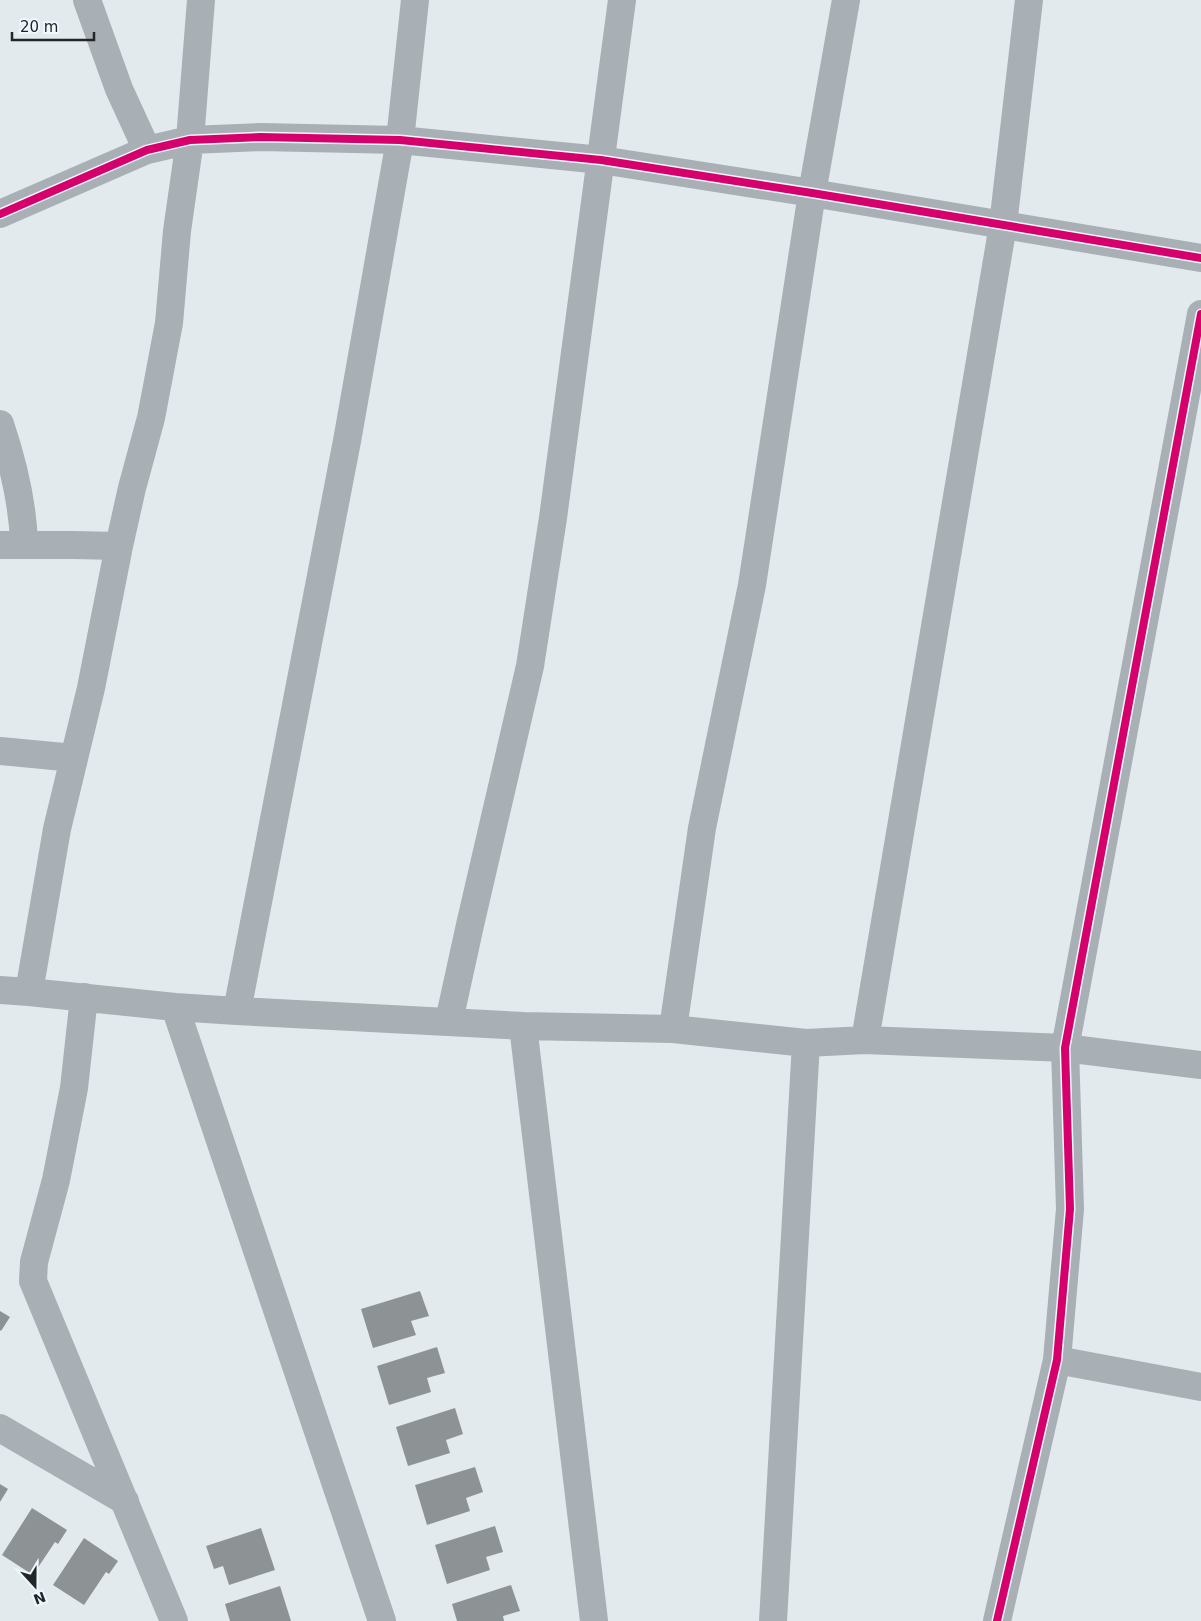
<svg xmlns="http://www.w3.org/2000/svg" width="1201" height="1621" font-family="'DejaVu Sans',sans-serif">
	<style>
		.building { fill: #8d9295 }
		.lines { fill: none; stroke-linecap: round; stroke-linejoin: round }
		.minor { stroke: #a8afb5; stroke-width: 28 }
		.cycleway-casing { stroke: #eef8fe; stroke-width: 11 }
		.cycleway { stroke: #d6006c; stroke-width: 8 }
	</style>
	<rect width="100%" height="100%" fill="#e3eaee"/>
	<path class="building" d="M 420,1291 L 429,1316 L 411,1321 L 416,1335 L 373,1348 L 361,1309 Z
		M 0,1311 L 10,1317 L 1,1331 L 0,1330 Z
		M 437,1347 L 445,1373 L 427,1378 L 431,1392 L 389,1405 L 377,1366 Z
		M 455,1408 L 463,1434 L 446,1440 L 450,1453 L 408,1466 L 396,1427 Z
		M 475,1467 L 483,1492 L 466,1498 L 470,1511 L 427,1525 L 415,1485 Z
		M 0,1484 L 8,1489 L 0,1502 Z
		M 32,1508 L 67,1530 L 58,1544 L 55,1542 L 33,1575 L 2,1555 Z
		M 495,1526 L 503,1552 L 486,1557 L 490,1570 L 447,1584 L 435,1545 Z
		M 261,1528 L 275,1570 L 229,1585 L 223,1566 L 214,1569 L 206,1546 Z
		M 84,1538 L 118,1561 L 109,1574 L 106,1572 L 84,1605 L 53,1585 Z
		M 511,1585 L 520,1611 L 503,1616 L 504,1621 L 457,1621 L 452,1604 Z
		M 280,1586 L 291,1621 L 230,1621 L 225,1604 Z"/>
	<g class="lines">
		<path class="minor" d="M 87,0 L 119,89 L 147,150
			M 0,214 L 147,150 L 190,140 L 260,137 L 400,140 L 601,160 L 812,193 L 1201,258
			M 0,424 C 13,463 23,503 24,544
			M 0,545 L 73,545 L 119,546 L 132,488 L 151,418 L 169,323 L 177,231 L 190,140 L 201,0
			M 0,751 L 74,758
			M 0,990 L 29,992 L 175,1007 L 237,1011 L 523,1026 L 673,1029 L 806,1043 L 865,1040 L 1065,1048 L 1201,1065
			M 29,992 L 57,829 L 91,688 L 119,546
			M 84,997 L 74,1088 L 56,1180 L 34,1262 L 33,1281 L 174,1621
			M 175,1007 L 382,1621
			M 237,1011 L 347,441 L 400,140 L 415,0
			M 449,1021 L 470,925 L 530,666 L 553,518 L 622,0
			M 523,1026 L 594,1621
			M 673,1029 L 702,828 L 752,585 L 812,193 L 846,0
			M 865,1040 L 1003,225 L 1029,0
			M 1057,1360 L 1201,1387
			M 0,1428 L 125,1501
			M 773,1621 L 806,1043
			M 997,1621 L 1057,1360 L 1070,1209 L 1065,1048 L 1201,314"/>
		<defs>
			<path id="cycleway" d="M 0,214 L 147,150 L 190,140 L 260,137 L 400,140 L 601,160 L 812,193 L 1201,258
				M 997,1621 L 1057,1360 L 1070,1209 L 1065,1048 L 1201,314"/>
		</defs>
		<use href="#cycleway" class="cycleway-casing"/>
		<use href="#cycleway" class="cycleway"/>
	</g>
	<g transform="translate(35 1586) rotate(159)" stroke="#eef8fe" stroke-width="4" paint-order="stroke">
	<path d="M0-4L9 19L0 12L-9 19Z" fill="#222629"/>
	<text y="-8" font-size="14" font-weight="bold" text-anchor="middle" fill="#222629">N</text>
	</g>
	<path d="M12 32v8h82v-8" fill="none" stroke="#222629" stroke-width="2.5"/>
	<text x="20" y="32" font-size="15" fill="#222629" stroke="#eef8fe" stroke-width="4" paint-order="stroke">20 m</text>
</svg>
